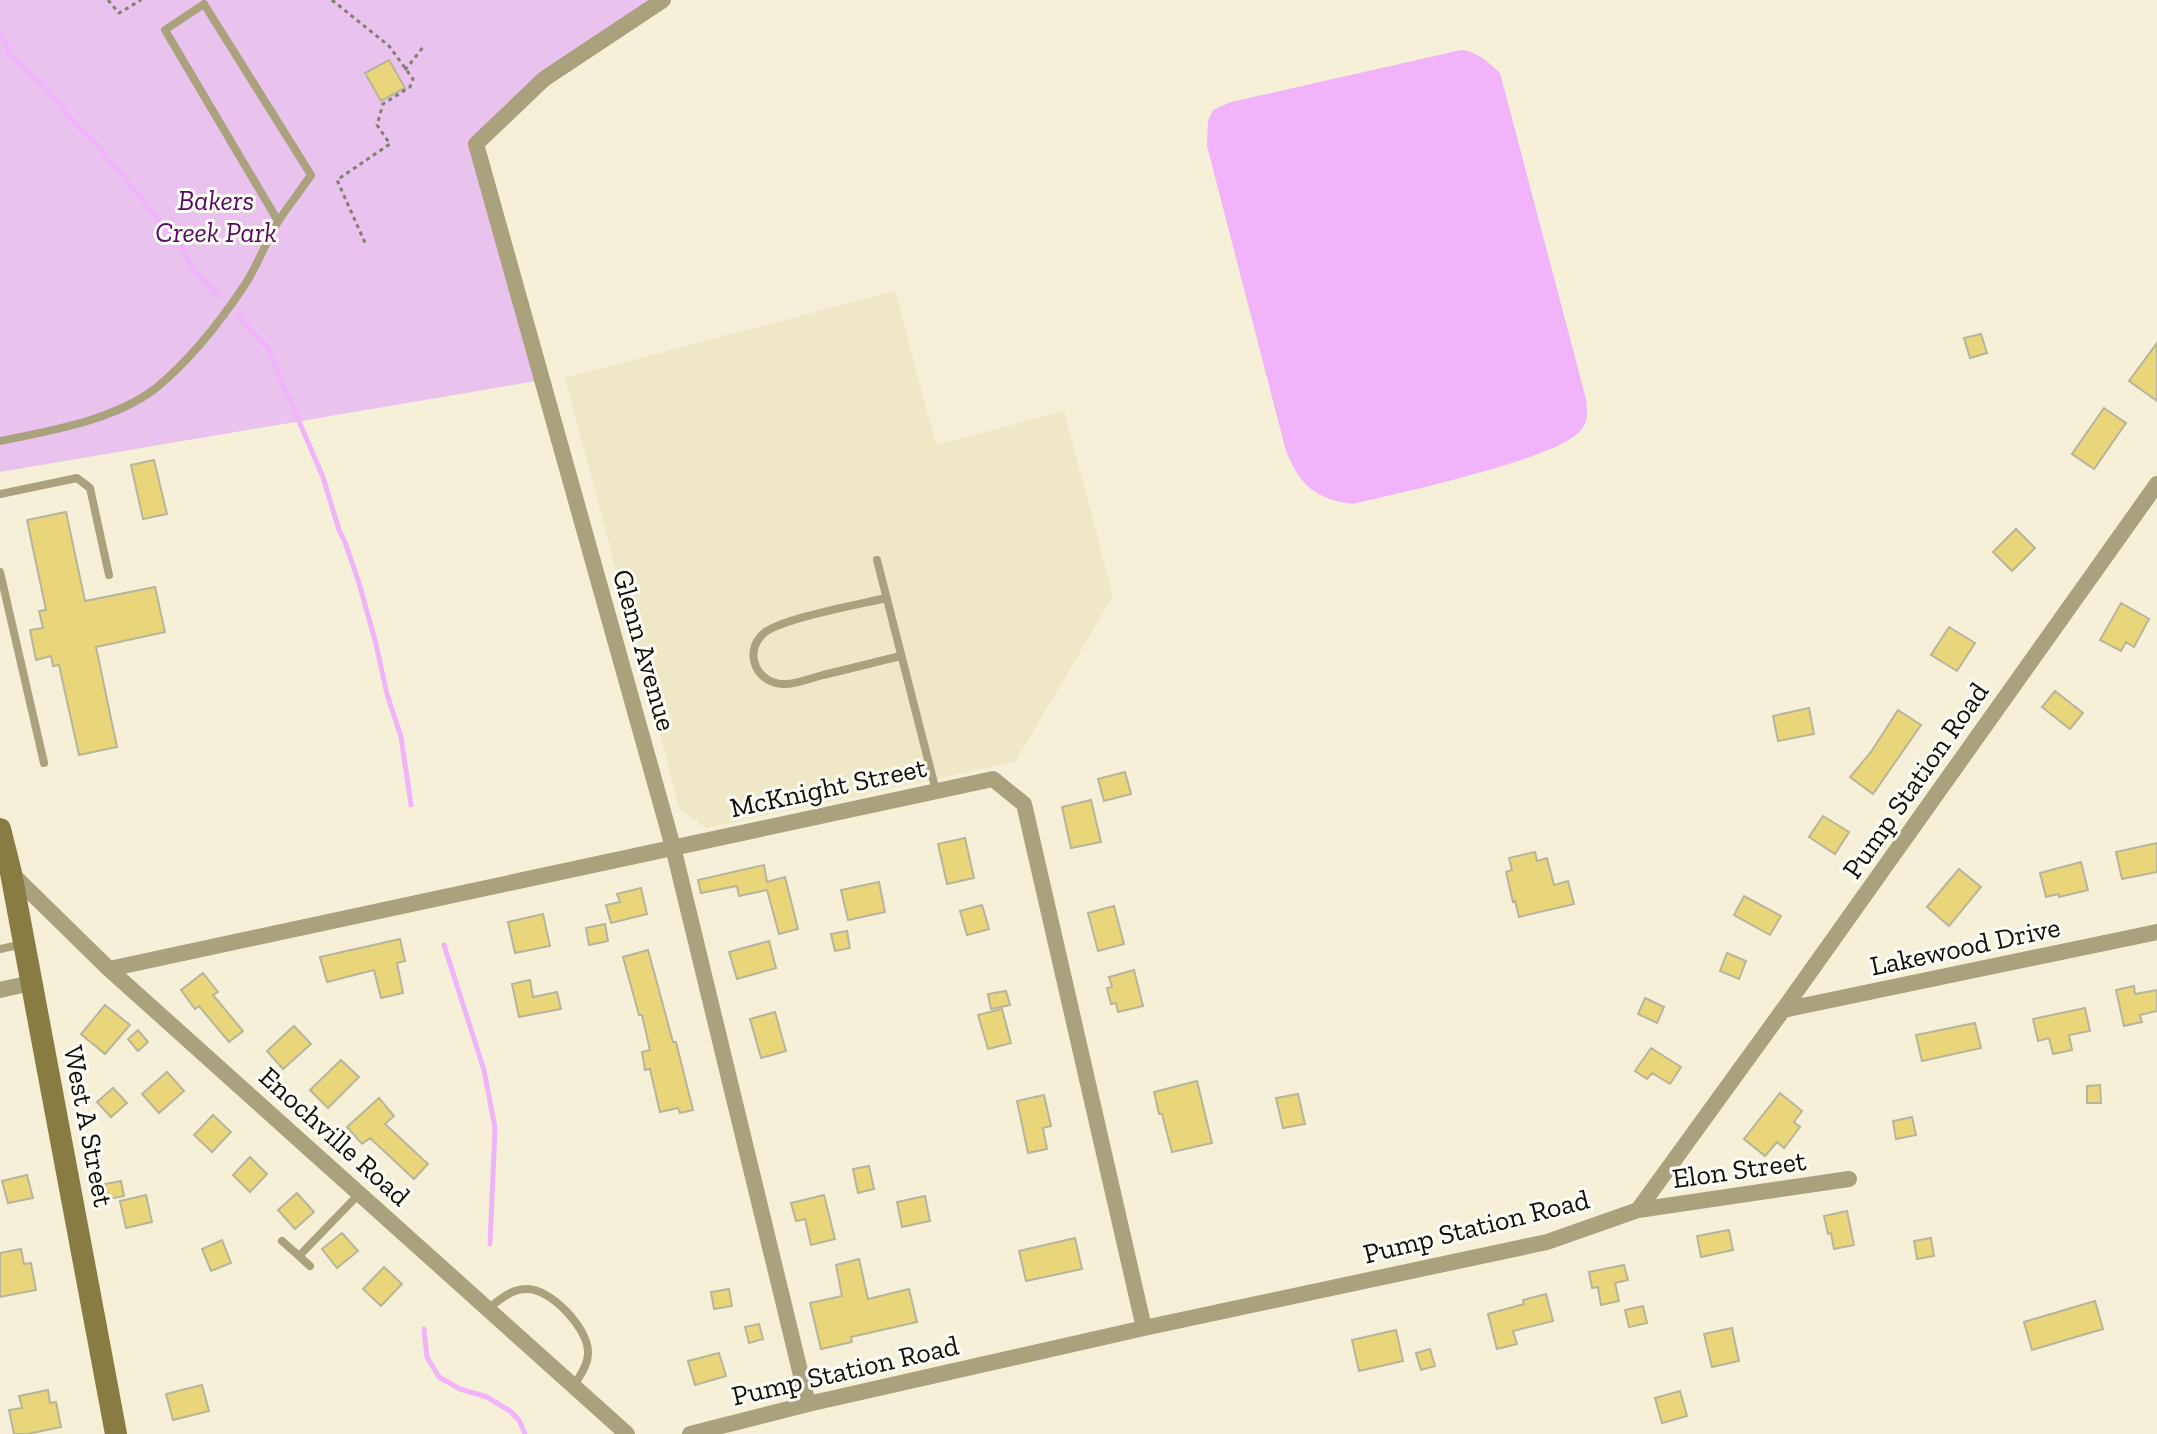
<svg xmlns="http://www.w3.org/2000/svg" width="2157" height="1434" font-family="'Zilla Slab',serif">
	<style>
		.built { fill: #eee8c7 }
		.green { fill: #e9c2ee }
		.water { fill: #f1b4fa }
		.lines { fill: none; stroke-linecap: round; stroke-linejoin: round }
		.stream { stroke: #f1b4fa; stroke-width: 5 }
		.building { fill: #ead67a; stroke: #b9b49c; stroke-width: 2 }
		.path { stroke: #827f6e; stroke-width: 3; stroke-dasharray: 4 4; stroke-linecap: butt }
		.lane { stroke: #aaa27d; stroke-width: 8 }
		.street { stroke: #aaa27d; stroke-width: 16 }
		.secondary { stroke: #887c43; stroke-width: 22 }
		.labels { text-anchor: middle; stroke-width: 6; stroke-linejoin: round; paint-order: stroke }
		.park-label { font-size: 28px; font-style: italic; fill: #550a60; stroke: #fefdf8 }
		.street-label { font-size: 28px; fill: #110f07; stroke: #fefdf8 }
	</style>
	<rect width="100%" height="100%" fill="#f5f0d7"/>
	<path class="built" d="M 895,291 L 936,445 L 1064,411 L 1113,596 L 1015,762 L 706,828 L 680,810 L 565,378 Z"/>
	<path class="green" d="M 0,0 L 663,0 L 544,79 L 476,144 L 542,380 L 0,472 Z"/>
	<path class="water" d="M 1461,50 C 1477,51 1488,62 1500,73 L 1586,399 C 1587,410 1589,419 1582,429 C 1561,459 1394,494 1353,504 C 1315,499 1300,485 1286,451 L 1207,146 L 1208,121 L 1213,110 L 1231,102 Z"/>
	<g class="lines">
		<path class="stream" d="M 0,34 L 9,49 L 8,54 L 43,85 L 80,129 L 97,145 L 182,247 L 194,271 L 218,296
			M 239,317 L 267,347 L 323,477 L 339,530 L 345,542 L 359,583 L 376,644 L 387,694 L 401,737 L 411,805
			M 444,945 L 484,1070 L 495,1128 L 490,1244
			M 424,1329 L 427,1357 L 439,1377 L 460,1389 L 487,1397 L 510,1411 L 519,1420 L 525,1434"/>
	</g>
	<path class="building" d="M 389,60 L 405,88 L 381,101 L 365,73 Z
		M 1981,334 L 1987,353 L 1970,358 L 1964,338 Z
		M 2157,343 L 2157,401 L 2129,381 Z
		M 2104,408 L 2126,423 L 2094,469 L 2072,454 Z
		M 154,460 L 167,514 L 143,519 L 131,465 Z
		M 66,512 L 85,601 L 155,587 L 165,632 L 96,647 L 117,747 L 79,755 L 59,665 L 53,666 L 51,656 L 36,660 L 30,630 L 43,628 L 39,611 L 46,610 L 27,520 Z
		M 2016,529 L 2035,548 L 2012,571 L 1993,552 Z
		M 2121,603 L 2149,619 L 2134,647 L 2126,642 L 2121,651 L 2100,640 Z
		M 1949,627 L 1975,643 L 1957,671 L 1931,655 Z
		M 2055,691 L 2083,713 L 2070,729 L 2042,707 Z
		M 1809,708 L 1814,734 L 1778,741 L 1773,716 Z
		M 1898,710 L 1921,725 L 1873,794 L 1850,777 L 1871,752 Z
		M 1125,772 L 1131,794 L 1104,801 L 1098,779 Z
		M 1091,800 L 1101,842 L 1071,848 L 1062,807 Z
		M 1823,816 L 1849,832 L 1835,854 L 1809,837 Z
		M 965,838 L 974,878 L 947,884 L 938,844 Z
		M 2157,843 L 2157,872 L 2122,879 L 2116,852 Z
		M 1535,852 L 1537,861 L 1547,858 L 1554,885 L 1568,881 L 1574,904 L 1519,917 L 1515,901 L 1513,902 L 1506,872 L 1512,870 L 1509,858 Z
		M 2081,862 L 2088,890 L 2059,897 L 2058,894 L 2046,897 L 2040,873 Z
		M 764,865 L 767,882 L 785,877 L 798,929 L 779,934 L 767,890 L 739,896 L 737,886 L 701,893 L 698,880 Z
		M 1959,869 L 1981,887 L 1949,926 L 1927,907 Z
		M 879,882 L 885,912 L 848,920 L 841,890 Z
		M 641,888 L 647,914 L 611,923 L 606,905 L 620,902 L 617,894 Z
		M 1744,896 L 1781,916 L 1770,935 L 1734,915 Z
		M 982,905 L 989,929 L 967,935 L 960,911 Z
		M 1114,906 L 1124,944 L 1098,951 L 1088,913 Z
		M 543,914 L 550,946 L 515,953 L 508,922 Z
		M 605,924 L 608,941 L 589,945 L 586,928 Z
		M 847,931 L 850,948 L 835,951 L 831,934 Z
		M 400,939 L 405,961 L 397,963 L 403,993 L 381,998 L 374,970 L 327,982 L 320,957 Z
		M 769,941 L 776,968 L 737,979 L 729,952 Z
		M 648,950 L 673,1042 L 676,1042 L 693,1110 L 680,1113 L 678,1108 L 660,1112 L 650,1069 L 645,1070 L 642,1052 L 650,1050 L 642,1015 L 639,1015 L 623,957 Z
		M 1727,953 L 1746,961 L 1739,979 L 1720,971 Z
		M 1134,970 L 1143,1006 L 1118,1012 L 1116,1003 L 1111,1004 L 1107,988 L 1112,987 L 1109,977 Z
		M 203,973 L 218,992 L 213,995 L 243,1031 L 229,1042 L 199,1006 L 195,1009 L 181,990 Z
		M 530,980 L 533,997 L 557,992 L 561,1009 L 519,1017 L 512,984 Z
		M 2134,986 L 2135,994 L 2157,990 L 2157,1011 L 2140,1015 L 2142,1022 L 2124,1026 L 2116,990 Z
		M 1006,991 L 1010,1005 L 991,1009 L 988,994 Z
		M 1645,998 L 1664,1007 L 1657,1023 L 1638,1014 Z
		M 105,1005 L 130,1025 L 105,1054 L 81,1034 Z
		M 2085,1008 L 2090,1031 L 2069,1035 L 2072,1050 L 2053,1054 L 2049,1038 L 2038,1041 L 2033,1019 Z
		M 1002,1009 L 1011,1043 L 988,1049 L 978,1015 Z
		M 775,1012 L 786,1051 L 761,1058 L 750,1019 Z
		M 1975,1023 L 1981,1048 L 1922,1061 L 1916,1035 Z
		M 294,1026 L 311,1044 L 283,1069 L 267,1051 Z
		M 138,1030 L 148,1042 L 138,1051 L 128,1039 Z
		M 1651,1048 L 1681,1067 L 1670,1084 L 1652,1073 L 1647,1079 L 1635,1071 Z
		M 341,1060 L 359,1077 L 328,1108 L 310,1090 Z
		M 167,1072 L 184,1091 L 159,1113 L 142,1094 Z
		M 1197,1081 L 1212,1143 L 1172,1152 L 1162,1114 L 1159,1114 L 1154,1092 Z
		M 2100,1085 L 2101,1103 L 2087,1103 L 2087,1086 Z
		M 113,1088 L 127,1103 L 111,1117 L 97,1102 Z
		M 1780,1093 L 1802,1111 L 1794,1122 L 1800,1127 L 1784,1148 L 1777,1142 L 1765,1156 L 1744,1139 Z
		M 1298,1094 L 1305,1124 L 1283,1128 L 1276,1098 Z
		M 1044,1095 L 1051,1126 L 1043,1128 L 1047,1149 L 1028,1153 L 1017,1101 Z
		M 379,1098 L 394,1116 L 385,1124 L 428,1164 L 414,1179 L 370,1138 L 362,1144 L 347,1127 Z
		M 213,1115 L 231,1132 L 212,1152 L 194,1135 Z
		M 1912,1117 L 1916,1135 L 1896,1139 L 1893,1121 Z
		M 250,1157 L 267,1174 L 250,1192 L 233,1175 Z
		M 869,1166 L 874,1189 L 858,1193 L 853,1169 Z
		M 27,1175 L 33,1198 L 8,1203 L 2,1181 Z
		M 121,1181 L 124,1196 L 108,1199 L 105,1184 Z
		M 297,1193 L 314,1212 L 295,1229 L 278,1210 Z
		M 146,1195 L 152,1222 L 126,1228 L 120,1201 Z
		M 824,1195 L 835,1239 L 811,1245 L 805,1219 L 796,1221 L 791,1203 Z
		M 925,1196 L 930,1221 L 902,1227 L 897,1202 Z
		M 1847,1211 L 1854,1245 L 1834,1249 L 1831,1233 L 1828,1234 L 1824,1216 Z
		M 1729,1230 L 1733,1250 L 1701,1257 L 1697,1236 Z
		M 342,1233 L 358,1251 L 337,1268 L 322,1249 Z
		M 1075,1238 L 1082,1269 L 1026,1281 L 1019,1251 Z
		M 1931,1238 L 1934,1256 L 1917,1259 L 1914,1241 Z
		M 222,1240 L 231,1263 L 211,1271 L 202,1249 Z
		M 21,1249 L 24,1264 L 31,1263 L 36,1290 L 0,1297 L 0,1253 Z
		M 859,1259 L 868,1299 L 909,1289 L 917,1322 L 851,1337 L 852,1342 L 821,1349 L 810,1303 L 842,1296 L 836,1265 Z
		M 1624,1265 L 1628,1280 L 1615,1283 L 1619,1301 L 1601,1305 L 1598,1287 L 1592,1288 L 1589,1272 Z
		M 384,1267 L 402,1284 L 381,1306 L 363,1289 Z
		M 729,1289 L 732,1306 L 714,1309 L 711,1292 Z
		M 1546,1294 L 1553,1321 L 1513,1331 L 1517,1344 L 1497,1349 L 1488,1314 L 1524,1304 L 1523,1300 Z
		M 2095,1301 L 2103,1329 L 2032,1350 L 2024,1322 Z
		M 1643,1306 L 1647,1323 L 1629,1327 L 1625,1310 Z
		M 759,1324 L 763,1339 L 749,1343 L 745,1327 Z
		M 1732,1328 L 1739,1361 L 1712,1367 L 1704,1334 Z
		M 1396,1330 L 1403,1361 L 1359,1371 L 1352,1340 Z
		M 1430,1349 L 1435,1366 L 1421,1370 L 1416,1353 Z
		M 719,1353 L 726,1376 L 695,1385 L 688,1361 Z
		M 202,1385 L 209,1411 L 173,1420 L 166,1394 Z
		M 48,1390 L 50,1403 L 56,1402 L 61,1427 L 28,1434 L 14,1434 L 9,1410 L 22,1408 L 19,1396 Z
		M 1680,1391 L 1687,1416 L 1662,1423 L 1655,1398 Z"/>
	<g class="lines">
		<path class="path" d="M 108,0 L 119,13 L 141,0
			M 332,0 L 389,46 L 413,79 L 410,87 L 383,104 L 377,125 L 390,144 L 337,180 L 366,245
			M 405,70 L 424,46"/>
		<path class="lane" d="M 0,441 C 50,431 115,420 156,388 C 190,360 220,322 244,286 C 258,265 266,241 279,220 C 289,205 301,190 311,175 L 204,4 L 165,30 L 278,221
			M 0,494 L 77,478 L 90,488 L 109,575
			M 877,560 L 936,791
			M 0,572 L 44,763
			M 886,598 C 861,604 778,619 763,634 C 742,654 758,686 787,684 C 799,683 812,678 823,675 C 849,669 875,662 901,656
			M 0,949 L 23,944
			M 282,1241 L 299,1256 L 359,1194
			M 299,1256 L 310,1266
			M 488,1309 C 499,1300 511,1289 526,1289 C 550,1288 587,1327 588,1351 C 589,1364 580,1375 574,1386"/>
		<path class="street" d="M 663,0 L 544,79 L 476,144 L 673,847 L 808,1404
			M 11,873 L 109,969 L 627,1434
			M 109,969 L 993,779 L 1024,804 L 1144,1328
			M 0,990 L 31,983
			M 1783,1010 L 2157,932
			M 1638,1210 L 1849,1179
			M 690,1434 L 808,1404 L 1144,1328 L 1547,1242 L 1638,1210 L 1783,1010 L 2157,484"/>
		<path class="secondary" d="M 0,829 L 11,873 L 116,1434"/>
	</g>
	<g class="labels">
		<g class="park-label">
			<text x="216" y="210">Bakers<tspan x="216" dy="32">Creek Park</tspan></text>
		</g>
		<g class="street-label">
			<text transform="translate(645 650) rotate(74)" y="10">Glenn Avenue</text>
			<text transform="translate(1915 780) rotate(-55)" y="10">Pump Station Road</text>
			<text transform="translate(828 787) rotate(-12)" y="10">McKnight Street</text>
			<text transform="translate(1965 946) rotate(-12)" y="10">Lakewood Drive</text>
			<text transform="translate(89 1126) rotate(79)" y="10">West A Street</text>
			<text transform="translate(335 1136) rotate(42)" y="10">Enochville Road</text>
			<text transform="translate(1739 1169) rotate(-8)" y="10">Elon Street</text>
			<text transform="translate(1476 1226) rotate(-14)" y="10">Pump Station Road</text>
			<text transform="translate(845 1370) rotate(-13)" y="10">Pump Station Road</text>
		</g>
	</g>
</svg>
